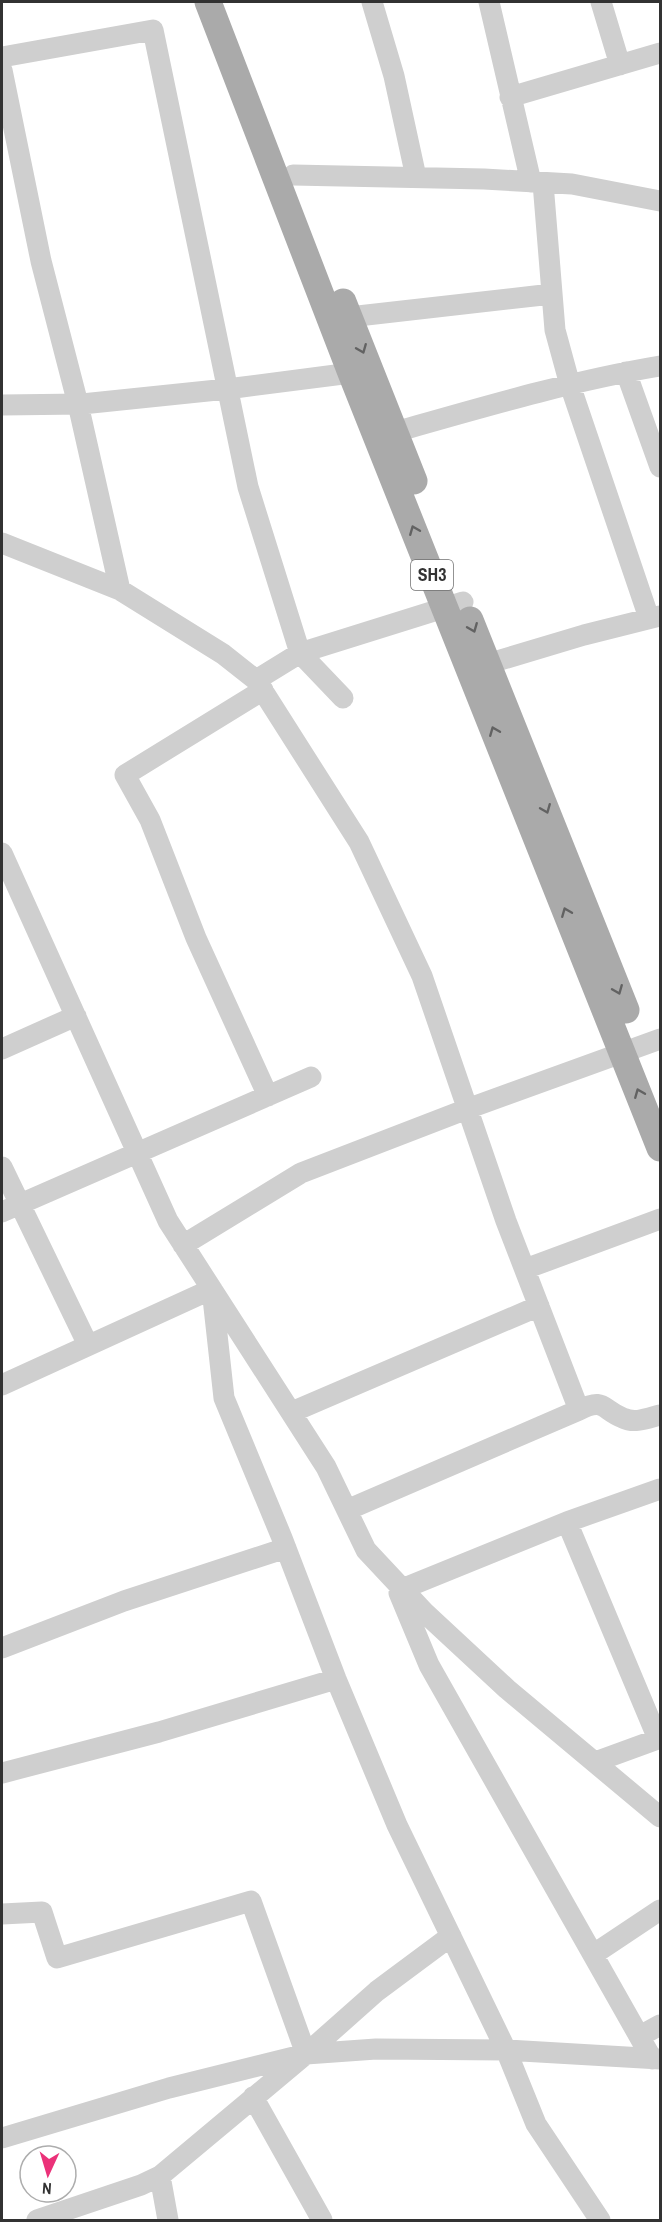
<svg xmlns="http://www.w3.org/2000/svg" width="662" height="2222" font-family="'Archivo Narrow',sans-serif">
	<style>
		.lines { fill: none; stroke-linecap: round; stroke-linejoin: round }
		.minor { stroke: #cfcfcf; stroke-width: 21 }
		.major { stroke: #aaa; stroke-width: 27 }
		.oneway { stroke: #626262 }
		.labels { text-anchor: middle; stroke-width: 6; stroke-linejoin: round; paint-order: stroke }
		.shield { fill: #fff; stroke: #707070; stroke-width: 1.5 }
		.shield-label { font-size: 18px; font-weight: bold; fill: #323232 }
	</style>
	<rect width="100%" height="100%" fill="#fff"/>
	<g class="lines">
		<path class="minor" d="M 372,2 L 394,76 L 416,177
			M 489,2 L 531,182
			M 601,2 L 620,65
			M 2,57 L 153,30 L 248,487 L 300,653 L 343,698
			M 2,70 L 41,261 L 78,404 L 120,590
			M 510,97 L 660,53
			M 293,175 L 484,179 L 572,184 L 660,201
			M 543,183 L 555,330 L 570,385 L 649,618
			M 349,317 L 552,294
			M 626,372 L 660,467
			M 2,405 L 82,404 L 227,389 L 351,373
			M 395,432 C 483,407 571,381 660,366
			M 2,543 L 120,590 L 223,654 L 256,680 L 359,842 L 422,976 L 506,1221 L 579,1410 L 347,1510
			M 487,664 L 584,635 L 660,616
			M 256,680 L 300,653 L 463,602
			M 263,690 L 125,775 L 150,820 L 196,938 L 268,1096
			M 2,853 L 168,1221 L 326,1467 L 366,1550 L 424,1612 L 507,1689 L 660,1817
			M 2,1049 L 76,1016
			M 2,1167 L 88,1345
			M 2,1212 L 311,1077
			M 183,1245 L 301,1173 L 467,1109 L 660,1039
			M 525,1269 L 660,1219
			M 2,1385 L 212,1289 L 224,1398 L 282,1538 L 336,1679 L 397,1825 L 506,2050 L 536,2124 L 600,2220
			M 579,1410 C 605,1397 602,1410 623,1418 C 635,1424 648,1418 660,1415
			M 292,1412 L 539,1306
			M 567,1522 L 658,1739 L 595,1762
			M 402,1589 L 567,1522 L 660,1489
			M 399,1593 L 429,1665 L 652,2059
			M 2,1648 L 124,1601 L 286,1548
			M 2,1773 L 159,1732 L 336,1679
			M 2,1914 L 42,1912 L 57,1958 L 251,1901 L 306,2054
			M 594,1954 L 660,1910
			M 640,2036 L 660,2025
			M 253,2097 L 322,2220
			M 2,2138 L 169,2088 L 306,2054 L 376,2049 L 506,2050 L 660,2059
			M 160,2176 L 168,2220
			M 37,2220 L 141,2185 L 160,2176 L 306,2054 L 377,1991 L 451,1936"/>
		<path class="major" d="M 208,2 L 351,373 L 660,1148
			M 343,302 L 414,481
			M 470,620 L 626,1010"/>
	</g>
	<defs><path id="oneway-chevron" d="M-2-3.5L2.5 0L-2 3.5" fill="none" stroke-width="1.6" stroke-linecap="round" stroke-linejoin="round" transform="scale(1.5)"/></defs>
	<g class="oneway">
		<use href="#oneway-chevron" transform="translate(362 349) rotate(68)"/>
		<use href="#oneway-chevron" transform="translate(414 530) rotate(-112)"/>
		<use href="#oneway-chevron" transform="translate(473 628) rotate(68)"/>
		<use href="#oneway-chevron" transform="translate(494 731) rotate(-112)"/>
		<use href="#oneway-chevron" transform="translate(546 809) rotate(68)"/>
		<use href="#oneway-chevron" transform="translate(566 912) rotate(-112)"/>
		<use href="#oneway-chevron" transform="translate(618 990) rotate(68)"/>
		<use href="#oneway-chevron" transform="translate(639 1093) rotate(-112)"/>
	</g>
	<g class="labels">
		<rect class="shield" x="411" y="560" width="42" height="30" rx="4.5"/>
		<g class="shield-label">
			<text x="432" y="581">SH3</text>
		</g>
	</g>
	<rect width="662" height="2222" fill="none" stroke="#323232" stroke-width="6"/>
	<g transform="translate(48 2174) rotate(184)"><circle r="28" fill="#ffffff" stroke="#adadad" stroke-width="1.5"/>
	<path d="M0-4.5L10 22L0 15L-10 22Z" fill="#eb3279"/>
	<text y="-9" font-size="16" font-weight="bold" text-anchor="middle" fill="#323232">N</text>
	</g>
</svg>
